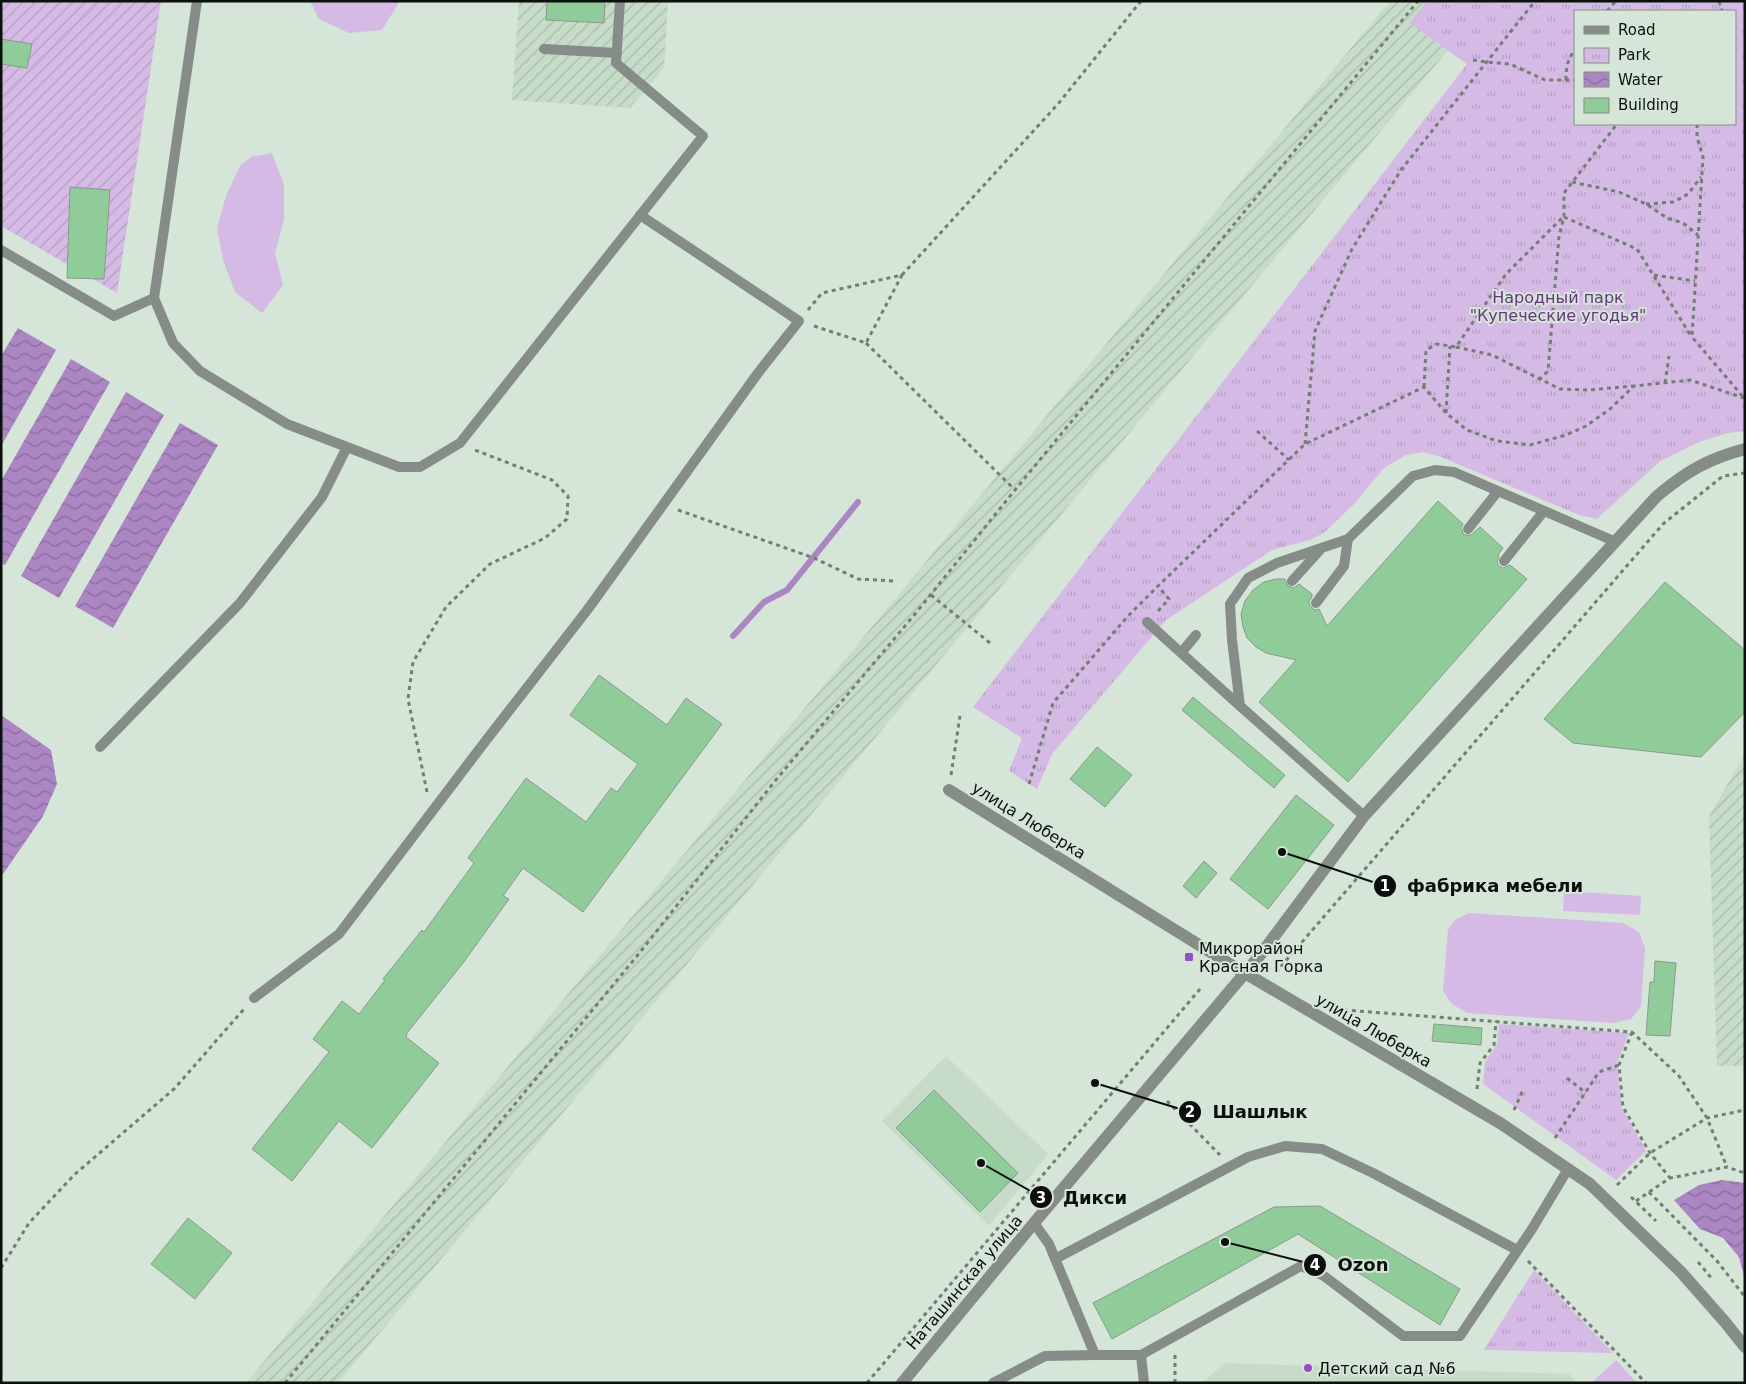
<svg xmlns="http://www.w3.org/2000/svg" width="1746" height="1384" font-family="'DejaVu Sans',sans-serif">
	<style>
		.built { fill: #c6dcc9 }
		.industrial { fill: url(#industrial-furrows) }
		.grass { fill: #d4bae4 }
		.park { fill: url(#park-tufts); fill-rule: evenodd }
		.garden { fill: url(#garden-furrows) }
		.water { fill: url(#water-waves) }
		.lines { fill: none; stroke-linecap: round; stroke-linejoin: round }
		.stream { stroke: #ab86c2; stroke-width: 6 }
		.building { fill: #90cc99; stroke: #8b998d }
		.path { stroke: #737e75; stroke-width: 3; stroke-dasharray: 4 4; stroke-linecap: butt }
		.service { stroke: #868c87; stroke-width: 10 }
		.minor { stroke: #868c87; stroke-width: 12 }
		.tertiary { stroke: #868c87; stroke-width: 12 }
		.poi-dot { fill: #984ec0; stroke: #d5e5d7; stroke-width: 2 }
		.labels { text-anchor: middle; stroke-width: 4; stroke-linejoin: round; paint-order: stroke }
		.park-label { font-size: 16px; fill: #663780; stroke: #d5e5d7 }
		.street-label { font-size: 16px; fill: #0b100c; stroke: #d5e5d7 }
		.poi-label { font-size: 16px; fill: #0b100c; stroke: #d5e5d7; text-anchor: start }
		.leader { fill: none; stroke: #0b100c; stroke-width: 2 }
		.callout-dot { fill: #0b100c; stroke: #d5e5d7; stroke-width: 2 }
		.mark-label { font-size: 15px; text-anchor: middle; font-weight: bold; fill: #fff }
		.callout-label { font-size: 18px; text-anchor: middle; font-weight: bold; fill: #0b100c; stroke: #d5e5d7; stroke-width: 4; stroke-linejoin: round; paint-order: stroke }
	</style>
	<defs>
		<pattern id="industrial-furrows" width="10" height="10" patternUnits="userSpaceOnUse" patternTransform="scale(1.25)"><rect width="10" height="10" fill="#c6dcc9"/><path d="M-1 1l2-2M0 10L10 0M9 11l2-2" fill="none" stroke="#a9bcab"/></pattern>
		<pattern id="park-tufts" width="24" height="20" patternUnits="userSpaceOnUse" patternTransform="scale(1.25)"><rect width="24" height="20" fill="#d4bae4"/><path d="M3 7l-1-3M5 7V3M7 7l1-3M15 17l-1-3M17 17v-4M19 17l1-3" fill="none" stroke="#b59fc2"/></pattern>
		<pattern id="garden-furrows" width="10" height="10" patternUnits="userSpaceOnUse" patternTransform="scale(1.25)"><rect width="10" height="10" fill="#d4bae4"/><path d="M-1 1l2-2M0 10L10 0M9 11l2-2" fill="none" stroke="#b59fc2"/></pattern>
		<pattern id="water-waves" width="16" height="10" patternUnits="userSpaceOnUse" patternTransform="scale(1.25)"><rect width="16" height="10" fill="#ab86c2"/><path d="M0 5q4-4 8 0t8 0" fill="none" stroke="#896c9c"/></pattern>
	</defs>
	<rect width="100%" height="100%" fill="#d5e5d7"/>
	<path class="built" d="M 946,1056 L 1048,1154 L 989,1226 L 882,1121 Z
		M 1225,1363 L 1569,1374 L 1576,1383 L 1202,1383 Z"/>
	<path class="industrial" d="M 519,1 L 668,1 L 664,68 L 630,108 L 512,100 Z
		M 1390,1 L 1489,1 L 338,1383 L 246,1383 Z
		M 1745,754 L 1745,1066 L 1717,1066 L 1709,816 Z"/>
	<path class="grass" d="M 310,1 L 400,1 L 382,30 L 349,33 L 319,19 Z
		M 272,153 L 284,185 L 284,220 L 275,253 L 283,285 L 262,313 L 235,292 L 223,260 L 217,228 L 226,196 L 240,166 L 251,157 Z
		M 1564,891 L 1641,896 L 1640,915 L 1563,911 Z
		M 1469,913 L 1623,923 L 1639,932 L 1645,948 L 1641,1007 L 1631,1019 L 1613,1023 L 1467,1013 L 1452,1004 L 1443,991 L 1448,930 L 1455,920 Z
		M 1616,1360 L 1637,1383 L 1592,1383 Z"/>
	<path class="park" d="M 1427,1 L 1745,1 L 1745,431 L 1728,433 L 1699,442 L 1659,462 L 1597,519 L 1579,515 L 1441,457 L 1422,452 L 1406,455 L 1384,468 L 1354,504 L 1325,532 L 1310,540 L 1272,550 L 1166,620 L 1052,754 L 1037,789 L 1009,771 L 1022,738 L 973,707 L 1467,64 L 1410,23 ZM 1575,11 L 1735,11 L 1735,124 L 1575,124 Z
		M 1499,1024 L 1629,1033 L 1617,1063 L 1622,1108 L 1646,1151 L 1616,1180 L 1483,1084 L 1485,1062 L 1497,1045 Z
		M 1534,1270 L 1613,1353 L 1484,1350 Z"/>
	<path class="garden" d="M 1,1 L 161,1 L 117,293 L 1,226 Z"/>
	<path class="water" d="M 18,328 L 56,350 L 1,446 L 1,356 Z
		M 71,359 L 110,382 L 5,565 L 1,563 L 1,481 Z
		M 126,392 L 164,415 L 59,598 L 21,576 Z
		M 180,423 L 218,445 L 113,628 L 75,606 Z
		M 1,715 L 51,750 L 57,784 L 43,816 L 1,877 Z
		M 1722,1180 L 1745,1183 L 1745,1279 L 1739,1257 L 1723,1238 L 1700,1229 L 1674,1200 L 1699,1185 Z"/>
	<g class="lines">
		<path class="stream" d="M 733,636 L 764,602 L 787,590 L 858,502"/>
	</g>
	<path class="building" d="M 547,1 L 605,1 L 604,23 L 546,20 Z
		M 1,39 L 32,44 L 27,68 L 1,64 Z
		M 70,187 L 110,190 L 104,279 L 67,278 Z
		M 1438,501 L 1463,524 L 1461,528 L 1464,535 L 1471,535 L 1480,527 L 1503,548 L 1498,555 L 1499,556 L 1497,563 L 1499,566 L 1503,568 L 1510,565 L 1527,579 L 1348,782 L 1259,702 L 1296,660 L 1266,653 L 1256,647 L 1247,638 L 1243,627 L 1241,614 L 1245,601 L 1253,590 L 1264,582 L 1276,579 L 1285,579 L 1288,586 L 1294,588 L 1299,584 L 1312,594 L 1312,596 L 1309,602 L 1310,606 L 1315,610 L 1319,609 L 1327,626 Z
		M 1665,582 L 1745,650 L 1745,712 L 1701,757 L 1573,743 L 1544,719 Z
		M 599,675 L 667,725 L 686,698 L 722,724 L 583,912 L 523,868 L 503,896 L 509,899 L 463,963 L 407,1033 L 406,1037 L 439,1063 L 372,1148 L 339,1121 L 292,1181 L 252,1149 L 329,1052 L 313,1039 L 342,1001 L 359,1014 L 385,980 L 383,979 L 422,930 L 424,932 L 474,863 L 468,858 L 526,778 L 586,822 L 611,788 L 617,792 L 638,764 L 570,715 Z
		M 1193,697 L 1285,775 L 1274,788 L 1182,710 Z
		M 1097,747 L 1132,775 L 1105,807 L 1070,779 Z
		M 1296,795 L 1334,825 L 1268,909 L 1230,879 Z
		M 1204,861 L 1217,873 L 1196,898 L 1183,886 Z
		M 1655,961 L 1676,963 L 1670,1036 L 1646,1035 L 1650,982 L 1654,982 Z
		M 1434,1024 L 1482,1028 L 1481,1045 L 1432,1041 Z
		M 934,1090 L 1018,1173 L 980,1212 L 896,1128 Z
		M 1320,1206 L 1460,1289 L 1440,1325 L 1298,1234 L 1112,1339 L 1093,1303 L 1274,1207 Z
		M 188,1218 L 232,1253 L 195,1299 L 151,1264 Z"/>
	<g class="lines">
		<path class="path" d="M 1719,1 L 1722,11
			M 1607,11 L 1616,1
			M 1473,60 L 1486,62 L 1510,64 L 1545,80 L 1575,80
			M 1566,80 C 1566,68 1567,60 1575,50
			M 1697,124 L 1697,137 L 1703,157 L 1692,337 L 1744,398
			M 1572,182 L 1619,192 L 1646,204 L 1667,218 L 1683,223 L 1698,235
			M 1646,204 L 1674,202 L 1688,194 L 1701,177
			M 1564,217 L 1637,249 L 1691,336
			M 1654,275 L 1695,281
			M 808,310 L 822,293 L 902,275 L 1058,104 L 1141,1
			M 814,326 L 866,343 L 902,275
			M 866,343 L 1015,490
			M 1456,347 L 1492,355 L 1560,389 L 1589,390 L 1633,386
			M 1539,380 L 1548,371 L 1559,236 L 1564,217 L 1564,193 L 1617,124
			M 1665,383 L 1669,356
			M 1424,387 L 1426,350 L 1437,344 L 1456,347 L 1506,274 L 1563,217
			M 1446,413 L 1450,346
			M 1257,431 L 1289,460
			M 1305,444 L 1315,331 L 1352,249 L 1401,170 L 1535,1
			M 678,510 L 814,558 L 858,579 L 894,581
			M 931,595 L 990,643
			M 1158,611 L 1169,599 L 1158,586
			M 951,775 L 960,716
			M 1029,784 L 1053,703 L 1128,616 L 1158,586 L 1305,444 L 1424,387 L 1446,413 L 1467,430 L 1497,441 L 1530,445 L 1566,435 L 1586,426 L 1610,409 L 1634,386 L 1690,380 L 1744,398
			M 427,792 L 408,699 L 413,662 L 446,607 L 490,564 L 545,538 L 567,519 L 568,496 L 552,480 L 475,450
			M 1279,972 L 1277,971 L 1663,524 L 1723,476 L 1745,473
			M 1344,1010 L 1632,1032 L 1679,1076 L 1707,1118 L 1727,1167
			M 1632,1032 L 1619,1065 L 1623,1107 L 1650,1153 L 1670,1178
			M 1567,1078 L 1586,1093
			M 1477,1089 L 1480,1063 L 1494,1045 L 1496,1021
			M 1167,1101 L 1220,1155
			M 1514,1110 L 1524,1088
			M 1555,1138 L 1599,1072 L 1619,1065
			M 1617,1185 L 1650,1153 L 1707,1118 L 1745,1110
			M 1649,1192 L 1717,1261 L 1745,1297
			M 1631,1197 L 1656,1221
			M 1636,1201 L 1670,1178 L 1727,1167 L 1745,1173
			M 1528,1261 L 1646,1383
			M 1698,1262 L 1713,1280
			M 1,1268 L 29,1223 L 74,1175 L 174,1089 L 244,1009
			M 285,1383 L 637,956 L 775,781 L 915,614 L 1015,490 L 1418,1
			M 867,1383 L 1200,989
			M 1175,1383 L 1175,1353"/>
		<path class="service" d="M 544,49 L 617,53
			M 1,250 L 114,316 L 154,298 L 197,1
			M 154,298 L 173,343 L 200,371 L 287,424 L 399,467 L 420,467 L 460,443 L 703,136 L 616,63 L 620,1
			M 1468,529 L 1498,491
			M 1504,561 L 1544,511
			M 1292,581 L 1320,550
			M 1316,603 L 1344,566 L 1348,539
			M 1147,622 L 1240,706
			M 1181,653 L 1196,635
			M 100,747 L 240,603 L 322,497 L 347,447
			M 1364,816 L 1240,706 L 1232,640 L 1230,604 L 1248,578 L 1277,563 L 1348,539 L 1413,476 L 1435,470 L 1454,472 L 1616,542
			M 254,998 L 339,934 L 484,743 L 588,609 L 758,373 L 799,321 L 640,215
			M 1034,1223 L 1049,1244 L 1095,1355 L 1141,1355 L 1144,1383
			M 1055,1259 L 1248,1157 L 1285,1146 L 1322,1149 L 1373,1173 L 1517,1250
			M 1141,1355 L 1301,1266 L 1324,1276 L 1403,1336 L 1460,1336 L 1532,1229 L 1568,1169
			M 993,1383 L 1045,1356 L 1095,1355"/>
		<path class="minor" d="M 949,790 L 1233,966 L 1500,1123 L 1590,1184 L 1681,1272 L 1725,1322 L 1745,1347"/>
		<path class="tertiary" d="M 902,1383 L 1034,1223 L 1261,954 L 1364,816 L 1657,496 C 1686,472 1707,459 1745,449"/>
	</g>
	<g class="poi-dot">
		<rect x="1184" y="952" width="10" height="10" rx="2.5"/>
		<circle cx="1308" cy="1368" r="5"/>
	</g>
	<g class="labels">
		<g class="park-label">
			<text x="1558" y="303">Народный парк<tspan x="1558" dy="18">"Купеческие угодья"</tspan></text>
		</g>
		<g class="street-label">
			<text transform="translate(1029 820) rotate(32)" y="6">улица Люберка</text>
			<text transform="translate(1374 1030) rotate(30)" y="6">улица Люберка</text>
			<text transform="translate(964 1282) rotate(-50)" y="6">Наташинская улица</text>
		</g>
		<g class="poi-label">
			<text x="1199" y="954">Микрорайон<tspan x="1199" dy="18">Красная Горка</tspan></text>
			<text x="1318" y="1374">Детский сад №6</text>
		</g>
	</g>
	<path class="leader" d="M1282 852L1385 886M1095 1083L1190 1112M981 1163L1041 1197M1225 1242L1315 1265"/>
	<g class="callout-dot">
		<circle cx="1282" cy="852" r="5"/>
		<circle cx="1095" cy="1083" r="5"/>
		<circle cx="981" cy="1163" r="5"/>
		<circle cx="1225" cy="1242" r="5"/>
		<circle cx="1385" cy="886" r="12"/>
		<circle cx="1190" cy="1112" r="12"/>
		<circle cx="1041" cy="1197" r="12"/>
		<circle cx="1315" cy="1265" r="12"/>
	</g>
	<g class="mark-label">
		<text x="1385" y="891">1</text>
		<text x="1190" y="1117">2</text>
		<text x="1041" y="1203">3</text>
		<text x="1315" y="1270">4</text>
	</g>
	<g class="callout-label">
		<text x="1495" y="892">фабрика мебели</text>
		<text x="1260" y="1118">Шашлык</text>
		<text x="1095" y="1204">Дикси</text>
		<text x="1363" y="1271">Ozon</text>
	</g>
	<rect width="1746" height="1384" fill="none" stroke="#0b100c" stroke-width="5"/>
	<rect x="1574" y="10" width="162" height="115" fill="#d5e5d7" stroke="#849086"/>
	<rect x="1584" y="26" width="25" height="8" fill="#868c87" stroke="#849086"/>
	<text x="1618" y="35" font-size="15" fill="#0b100c">Road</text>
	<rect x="1584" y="48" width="25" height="15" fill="url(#park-tufts)" stroke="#849086"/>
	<text x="1618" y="60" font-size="15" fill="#0b100c">Park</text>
	<rect x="1584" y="72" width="25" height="15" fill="url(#water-waves)" stroke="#849086"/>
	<text x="1618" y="85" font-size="15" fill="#0b100c">Water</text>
	<rect x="1584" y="98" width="25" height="15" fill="#90cc99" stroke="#849086"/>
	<text x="1618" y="110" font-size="15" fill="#0b100c">Building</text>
</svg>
